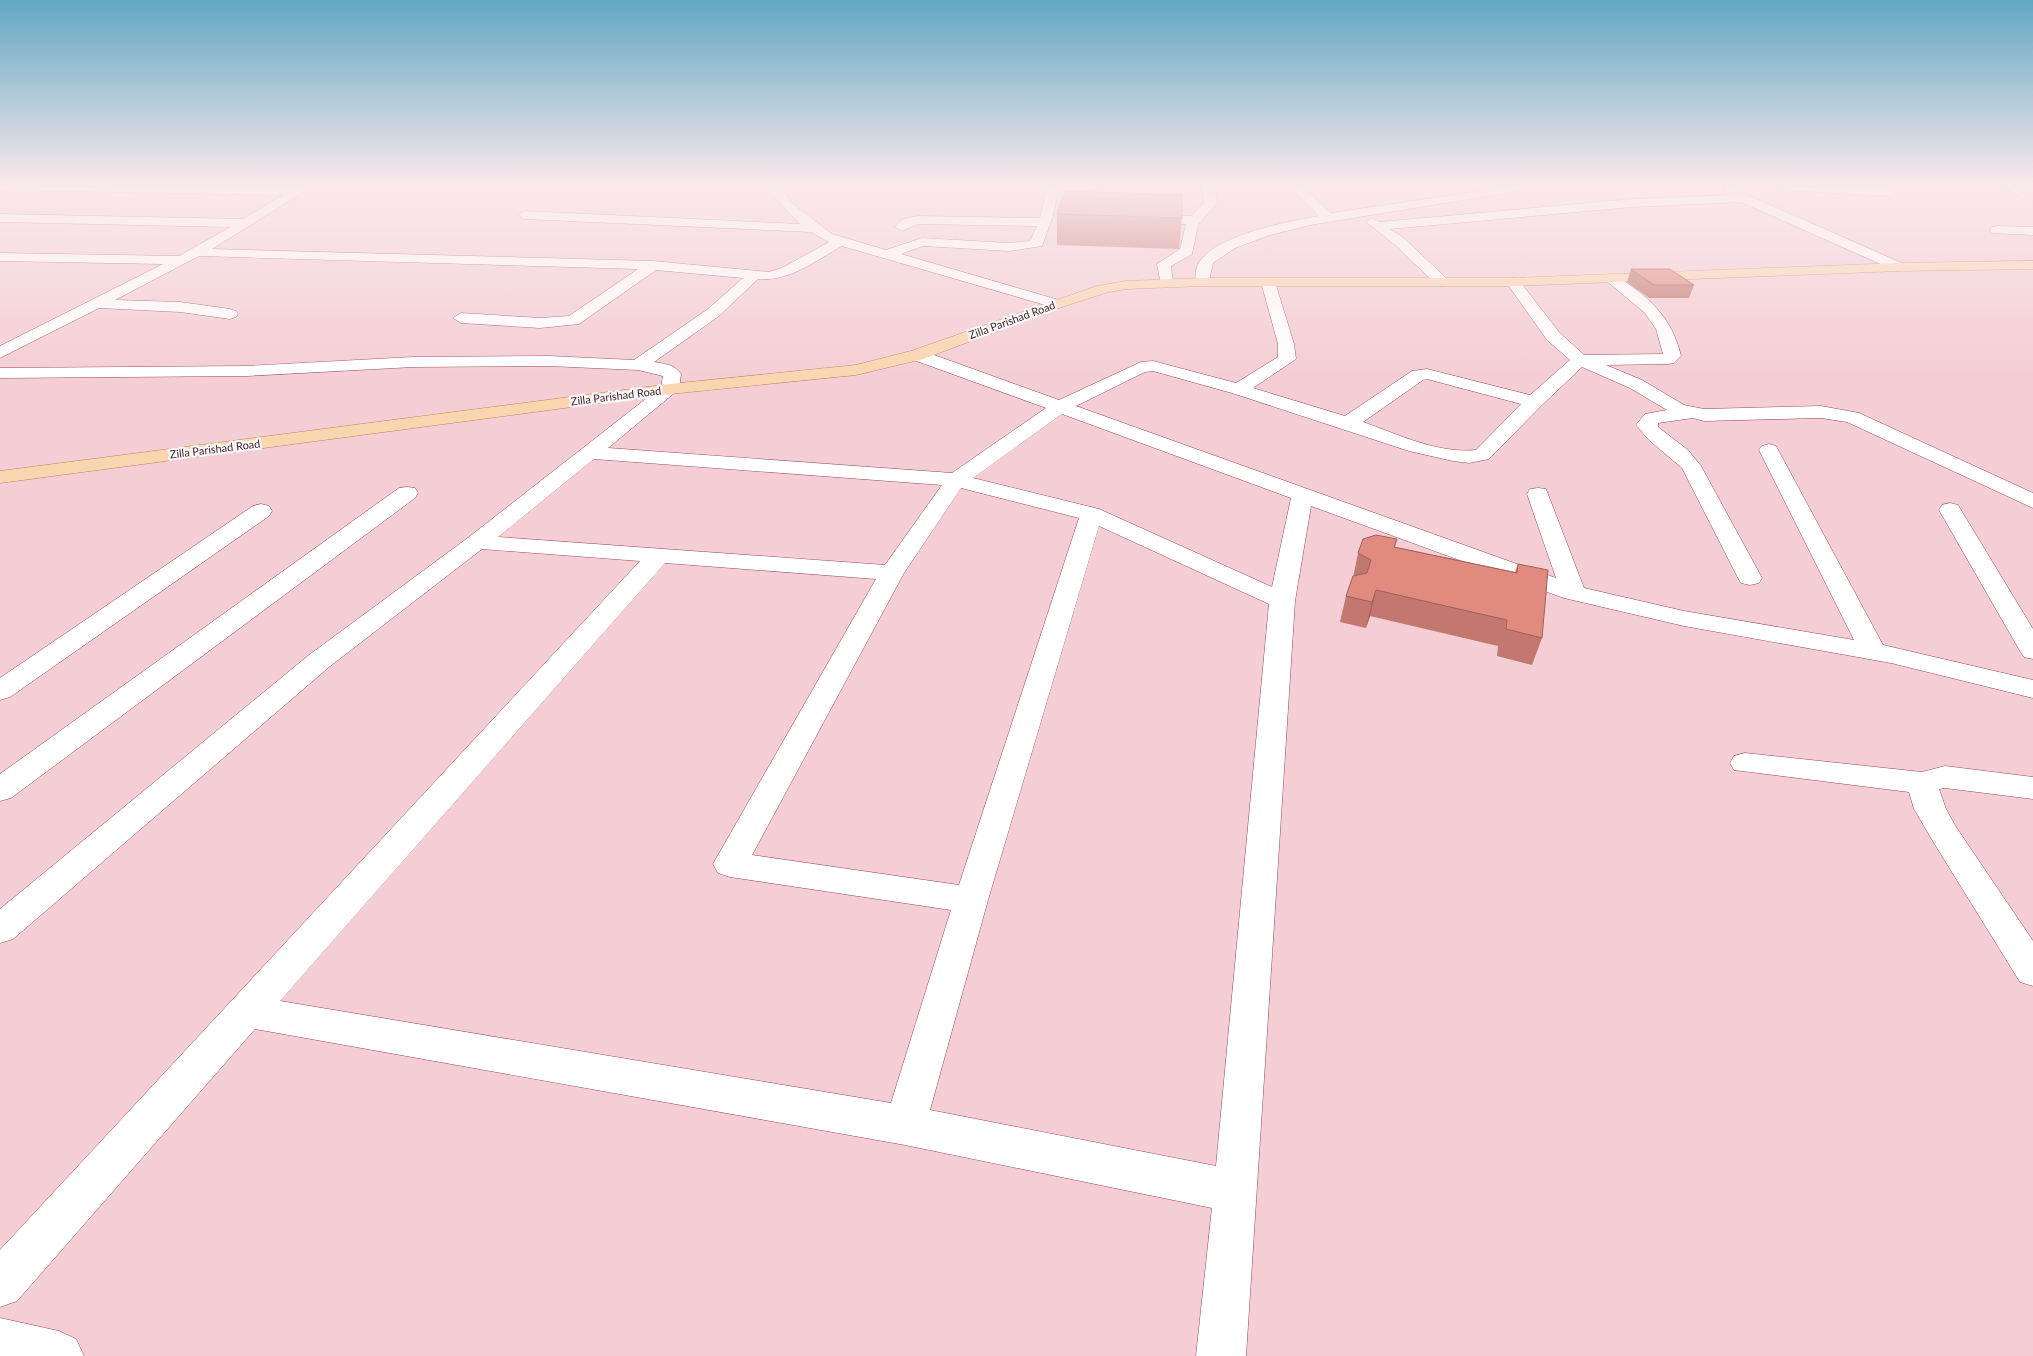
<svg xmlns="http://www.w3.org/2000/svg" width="2033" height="1356" font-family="Lato,sans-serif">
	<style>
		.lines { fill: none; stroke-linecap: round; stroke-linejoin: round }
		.minor-casing { stroke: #964759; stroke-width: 1 }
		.major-casing { stroke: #b8855f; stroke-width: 1 }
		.minor { fill: #fff; fill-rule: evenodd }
		.major { fill: #fad6b0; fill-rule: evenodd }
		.wall { fill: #c2786e }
		.shaded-wall { fill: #9e615a }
		.building { fill: #e18b80; stroke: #9e615a }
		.labels { text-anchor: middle; stroke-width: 4.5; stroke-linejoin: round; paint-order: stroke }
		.far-street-label { font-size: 11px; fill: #46232b; stroke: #fafafa }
	</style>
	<rect width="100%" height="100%" fill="#f4ced4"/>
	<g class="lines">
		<defs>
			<path id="minor" d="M 0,186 L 295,188 L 299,186 L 313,186 L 212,249 L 653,261 L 769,272 L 782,268 L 829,242 L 811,232 L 524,219 L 518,215 L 524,211 L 800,224 L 764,186 L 779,186 L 793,204 L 832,234 L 886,250 L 922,238 L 1009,243 L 1030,241 L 1037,226 L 918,224 L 902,231 L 895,227 L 902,219 L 918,216 L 1040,218 L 1047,186 L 1059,186 L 1053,216 L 1042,246 L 1009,251 L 923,246 L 901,254 L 1062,301 L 1065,304 L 1062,307 L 1052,307 L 842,246 C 817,260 789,282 758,279 L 719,316 L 654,362 C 665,364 674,364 681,374 L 679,389 L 608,448 L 952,473 L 1046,408 L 911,359 L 908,355 L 911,351 L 923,351 L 1059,400 L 1141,362 L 1153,361 L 1236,383 L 1278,357 L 1278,344 L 1261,282 L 1268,278 L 1275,282 L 1294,344 L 1296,359 L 1253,388 L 1345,416 L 1412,371 L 1427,369 L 1530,395 L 1570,360 L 1547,340 L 1506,282 L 1513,278 L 1518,279 L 1559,332 L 1584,355 L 1663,354 L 1656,329 L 1645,313 L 1603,278 L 1610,274 L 1615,275 C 1648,296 1672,317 1681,356 L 1674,363 L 1668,364 L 1606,365 L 1642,380 L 1684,405 L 1704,409 L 1821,406 L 1859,413 L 2033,493 L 2033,508 L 1847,422 L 1821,418 L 1704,421 L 1693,418 L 1658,423 L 1658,427 L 1688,450 L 1701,466 L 1762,578 L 1759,583 L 1750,585 L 1741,583 L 1738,578 L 1682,468 L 1649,440 L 1636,425 L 1645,414 L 1667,410 L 1630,388 L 1582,367 L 1541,406 L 1489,459 L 1469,463 L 1453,461 L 1409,451 L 1232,393 L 1153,371 L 1145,372 L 1076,406 L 1556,578 L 1527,494 L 1530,489 L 1538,488 L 1546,489 L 1584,588 L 1684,611 L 1854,640 L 1759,450 L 1762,446 L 1769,444 L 1776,446 L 1883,645 L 2033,680 L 2033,698 L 1891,663 L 1684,626 L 1564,598 L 1311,506 L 1295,601 L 1246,1356 L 1196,1356 L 1212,1208 L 905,1145 L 255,1029 L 17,1301 L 0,1307 L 0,1250 L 640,561 L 482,549 L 329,667 L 13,939 L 0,943 L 0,909 L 309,655 L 469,537 L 661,387 L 663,376 L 638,370 L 549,366 L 413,367 L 247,376 L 0,378 L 0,368 L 247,366 L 413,357 L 549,356 L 634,360 L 708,309 L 743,278 L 656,270 L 579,324 L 540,328 L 461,323 L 453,318 L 461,313 L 540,318 L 569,316 L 638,269 L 199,256 L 115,300 L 180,302 L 230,309 L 236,311 L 238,314 L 236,317 L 230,319 L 180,312 L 99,308 L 0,358 L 0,346 L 163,264 L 0,261 L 0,253 L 179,256 L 230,227 L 0,222 L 0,214 L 243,219 L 283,195 L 0,190 ZM 1427,379 L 1521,404 L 1476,450 C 1438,454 1397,434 1363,422 L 1423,380 ZM 1062,414 L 1291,498 L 1272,587 L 1099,509 L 973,478 ZM 594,459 L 942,485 L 885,565 L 498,537 ZM 961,488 L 1079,518 L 959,885 L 752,855 L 904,573 ZM 1099,526 L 1269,604 L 1216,1166 L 930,1110 L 988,900 ZM 665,563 L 876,579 L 713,864 L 718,873 L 730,877 L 951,910 L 891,1103 L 280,1001 Z
				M 1201,186 L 1213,186 L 1216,193 L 1217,203 L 1198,225 L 1192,254 L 1171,266 L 1173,282 L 1166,286 L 1161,285 L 1157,264 L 1180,249 L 1186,224 L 1144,223 L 1138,219 L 1144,215 L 1191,216 L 1204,203 Z
				M 1289,186 L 1302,186 L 1331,213 L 1514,186 L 1538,186 L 1536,188 L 1310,225 L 1270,235 L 1235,248 L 1213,263 L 1208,285 L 1198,285 C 1195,281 1195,276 1196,270 C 1203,237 1290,221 1319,216 Z
				M 1724,186 L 1733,186 L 1747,195 L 1904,264 L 1906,267 L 1899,271 L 1894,270 L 1741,202 L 1632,207 L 1390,229 L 1404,238 L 1447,279 L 1449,282 L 1442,286 L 1437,285 L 1394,244 L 1366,222 L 1372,218 L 1380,222 L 1632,199 L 1730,195 L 1724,191 Z
				M 1776,186 L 1889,188 L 1895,192 L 1889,196 L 1782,190 Z
				M 2002,186 L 2017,186 L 2024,191 L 2018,195 Z
				M 1997,226 L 2033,227 L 2033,235 L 1992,233 L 1990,230 L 1992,227 Z
				M 407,487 L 415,488 L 418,493 L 415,498 L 11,798 L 0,801 L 0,774 L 399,488 Z
				M 1950,503 L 1958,505 L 1961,510 L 2033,629 L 2033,659 L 2024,657 L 2020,651 L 1939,510 L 1942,505 Z
				M 261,504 L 269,506 L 272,511 L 269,516 L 10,697 L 0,700 L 0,678 L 253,506 Z
				M 1745,753 L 1922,772 L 1945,766 L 2033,777 L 2033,799 L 1945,788 L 1939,789 L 1946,809 L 1956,827 L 2033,941 L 2033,986 L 2020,982 L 1934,843 L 1914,809 L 1909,792 L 1734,770 L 1730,763 L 1734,756 Z
				M 0,1318 L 59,1331 L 76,1339 L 84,1356 L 0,1356 Z"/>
			<path id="major" d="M 2033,261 L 2033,269 L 1899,271 L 1513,286 L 1203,286 L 1126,289 L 1105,293 L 1062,307 L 923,359 L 856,375 L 670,394 L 0,483 L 0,471 L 670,384 L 856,365 L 911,351 L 1097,286 L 1126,281 L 1203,278 L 1513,278 L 1899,263 Z"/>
		</defs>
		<use href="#minor" class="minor-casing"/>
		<use href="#major" class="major-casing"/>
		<use href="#minor" class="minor"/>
		<use href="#major" class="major"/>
	</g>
	<path class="wall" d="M 1057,214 L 1182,218 L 1179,249 L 1057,245 Z
		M 1631,269 L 1694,285 L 1689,298 L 1649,298 L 1627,282 Z
		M 1397,539 L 1395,547 L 1515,572 L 1518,564 L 1542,638 L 1532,665 L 1497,656 L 1498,646 L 1370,616 L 1366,628 L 1340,622 L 1346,596 L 1353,578 L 1358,553 Z"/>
	<path class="shaded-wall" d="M 1376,590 L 1370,616 L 1366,628 L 1372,602 Z"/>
	<path class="building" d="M 1065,191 L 1182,195 L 1182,218 L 1057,214 Z
		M 1631,269 L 1670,269 L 1694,285 L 1654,285 Z
		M 1376,535 L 1397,539 L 1394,547 L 1517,573 L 1518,564 L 1548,570 L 1542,638 L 1506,629 L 1507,620 L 1376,590 L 1372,602 L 1346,596 L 1353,576 L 1367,573 L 1371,560 L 1358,553 L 1363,539 Z"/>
	<linearGradient id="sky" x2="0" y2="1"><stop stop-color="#61a7c3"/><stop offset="0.49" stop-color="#fae9ec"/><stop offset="1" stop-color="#fae9ec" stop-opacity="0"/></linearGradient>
	<rect width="2033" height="376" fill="url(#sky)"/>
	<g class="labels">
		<g class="far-street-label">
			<text transform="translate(1012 320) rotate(-20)" y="4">Zilla Parishad Road</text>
			<text transform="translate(616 396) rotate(-7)" y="4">Zilla Parishad Road</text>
			<text transform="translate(215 449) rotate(-7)" y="4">Zilla Parishad Road</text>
		</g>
	</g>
</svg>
